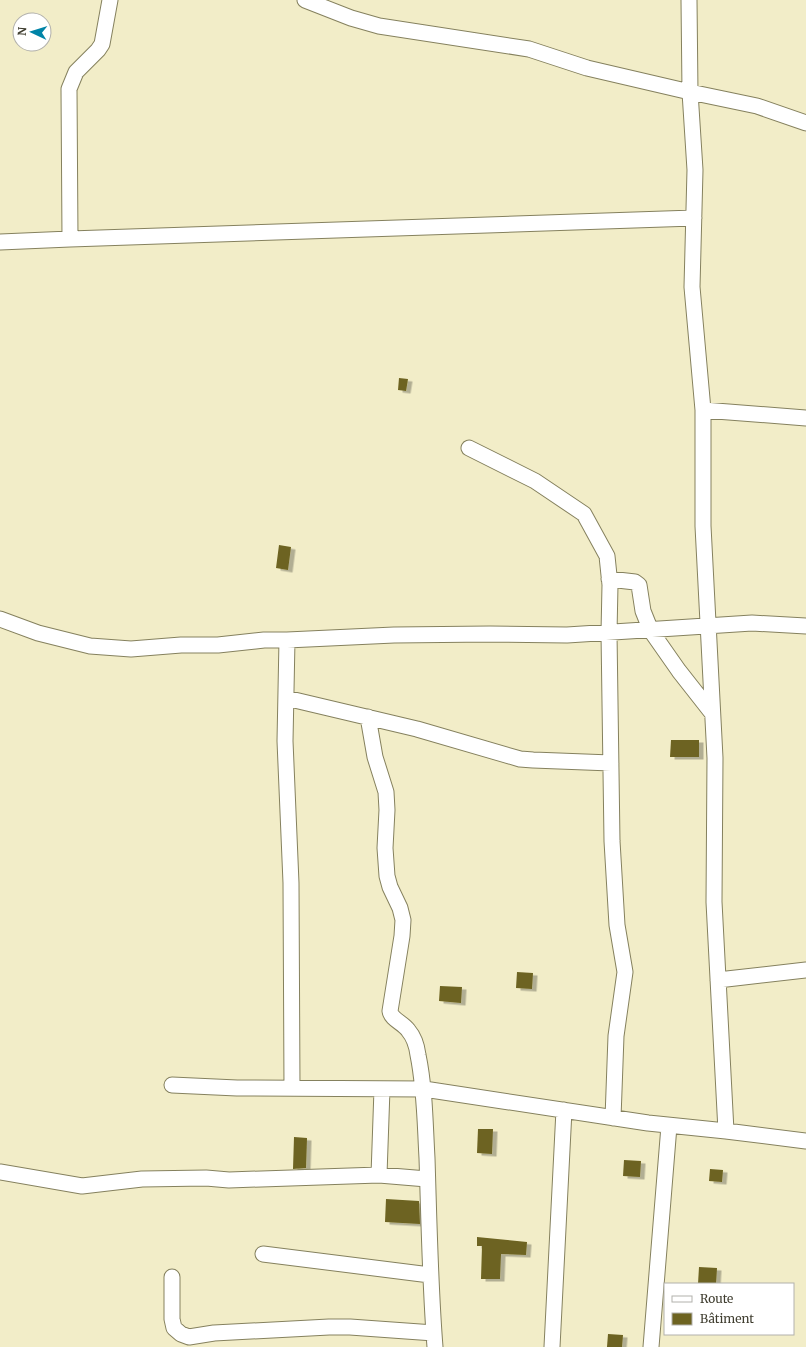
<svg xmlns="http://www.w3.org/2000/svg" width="806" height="1347" font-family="Merriweather,serif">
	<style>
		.building { fill: #6d6320; filter: url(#shadow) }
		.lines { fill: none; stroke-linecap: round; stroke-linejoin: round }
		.minor-casing { stroke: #85815e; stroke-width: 17 }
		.minor { stroke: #fff; stroke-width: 15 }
	</style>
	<defs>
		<filter id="shadow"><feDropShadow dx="4.5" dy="2.5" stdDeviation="0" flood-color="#0004"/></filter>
	</defs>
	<rect width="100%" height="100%" fill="#f2edc8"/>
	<path class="building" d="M 399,378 L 408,379 L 406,391 L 398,390 Z
		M 279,545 L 291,547 L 288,570 L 276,568 Z
		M 671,740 L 699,740 L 699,757 L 670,757 Z
		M 517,972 L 533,973 L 532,989 L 516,988 Z
		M 440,986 L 462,987 L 461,1003 L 439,1001 Z
		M 478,1129 L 493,1129 L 492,1154 L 477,1153 Z
		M 294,1137 L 307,1138 L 306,1168 L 293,1169 Z
		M 624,1160 L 641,1161 L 640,1177 L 623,1176 Z
		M 710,1169 L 723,1170 L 722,1182 L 709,1181 Z
		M 386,1199 L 419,1201 L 420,1224 L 385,1222 Z
		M 477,1237 L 527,1242 L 526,1255 L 501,1254 L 500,1279 L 481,1279 L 482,1246 L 477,1246 Z
		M 699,1267 L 717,1268 L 716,1284 L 698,1284 Z
		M 608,1334 L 623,1335 L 622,1347 L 607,1347 Z"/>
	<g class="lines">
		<defs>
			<path id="minor" d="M 305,0 L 351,18 L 379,26 L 529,49 L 587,68 L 690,92 L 757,106 L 806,123
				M 689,0 L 690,92 L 695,170 L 692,287 L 703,410 L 703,526 L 715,758 L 714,902 L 726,1131
				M 70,239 L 69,89 L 76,72 L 98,50 L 102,44 L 110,0
				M 0,242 L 70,239 L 694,218
				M 703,410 L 806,418
				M 469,448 L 535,481 L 584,514 L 607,556 L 610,585 L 609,633 L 612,841 L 617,925 L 625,972 L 616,1036 L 613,1118
				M 609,579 L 635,582 L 639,585 L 643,611 L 651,631 L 679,671 L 712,713
				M 0,619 L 38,633 L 90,646 L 131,649 L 181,645 L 218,645 L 264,640 L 287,640 L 394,635 L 490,634 L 567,635 L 752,623 L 806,626
				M 287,640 L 285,741 L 291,883 L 292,1088
				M 286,698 L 417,729 L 520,759 L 533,760 L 611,763
				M 368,717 L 375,757 L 386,792 L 387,810 L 385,848 L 387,876 L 390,887 L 400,908 L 403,920 L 402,936 L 390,1011 C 391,1019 403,1023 408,1030 C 414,1037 417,1047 418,1055 C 425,1089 425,1124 427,1158 C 429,1221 430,1284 435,1347
				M 718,980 L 806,970
				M 172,1085 L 237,1088 L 424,1089 L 648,1123 L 726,1131 L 806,1141
				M 0,1172 L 82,1186 L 142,1179 L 206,1178 L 229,1180 L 379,1175 L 427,1179
				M 379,1175 L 382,1089
				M 263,1254 L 430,1275
				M 172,1277 L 172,1319 L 174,1328 L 181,1334 L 189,1337 L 214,1333 L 329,1327 L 350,1327 L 434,1333
				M 552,1347 L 564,1110
				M 651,1347 L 669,1126"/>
		</defs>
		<use href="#minor" class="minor-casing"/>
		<use href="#minor" class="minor"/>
	</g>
	<rect x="664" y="1283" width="130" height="52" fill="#ffffff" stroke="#b2b1ac"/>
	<rect x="672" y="1296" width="20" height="6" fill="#ffffff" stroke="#b2b1ac"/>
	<text x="700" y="1303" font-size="12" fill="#3f3d2f">Route</text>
	<rect x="672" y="1313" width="20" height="12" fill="#6d6320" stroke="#b2b1ac"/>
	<text x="700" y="1323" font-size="12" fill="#3f3d2f">Bâtiment</text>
	<g transform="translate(32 32) rotate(274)"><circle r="19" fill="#ffffff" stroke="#b2b1ac"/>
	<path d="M0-3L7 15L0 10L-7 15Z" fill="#0084a7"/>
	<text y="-6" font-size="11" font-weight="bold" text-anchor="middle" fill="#3f3d2f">N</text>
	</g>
</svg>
